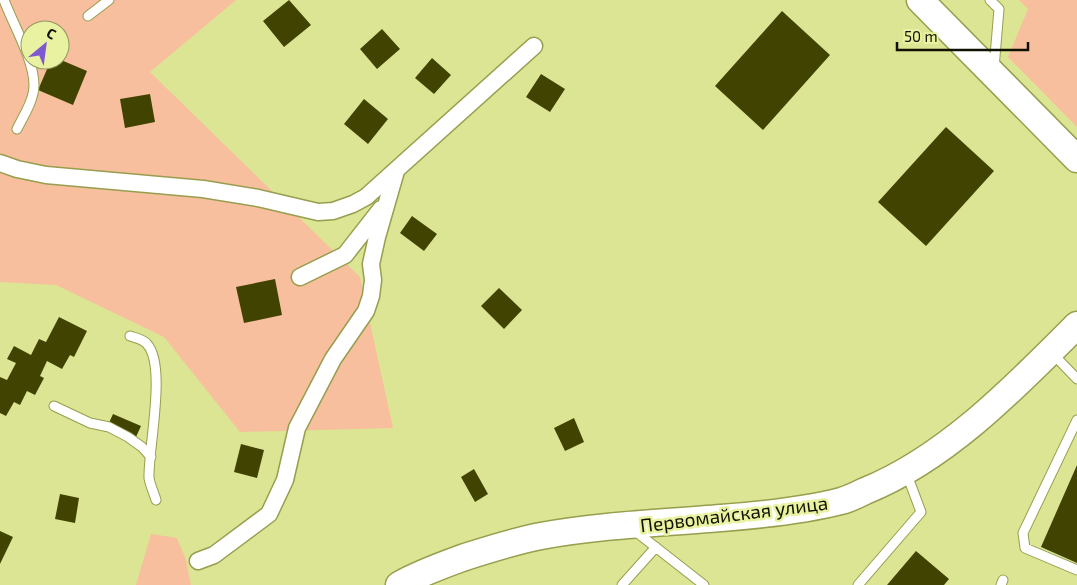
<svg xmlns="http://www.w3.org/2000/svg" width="1077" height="585" font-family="'Exo 2',sans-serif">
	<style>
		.green { fill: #f7bf9d; fill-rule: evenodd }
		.building { fill: #404400 }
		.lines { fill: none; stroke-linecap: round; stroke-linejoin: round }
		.lane-casing { stroke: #979e4e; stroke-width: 11 }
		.street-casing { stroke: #979e4e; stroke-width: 19 }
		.primary-casing { stroke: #979e4e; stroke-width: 29 }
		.lane { stroke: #fff; stroke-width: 9 }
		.street { stroke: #fff; stroke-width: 16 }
		.primary { stroke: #fff; stroke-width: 26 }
		.labels { text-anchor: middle; stroke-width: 5; stroke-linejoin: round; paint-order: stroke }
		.street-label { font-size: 19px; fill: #101100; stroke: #e9f2a0 }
	</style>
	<rect width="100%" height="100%" fill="#dce593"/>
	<path class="green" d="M 0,0 L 236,0 L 150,72 L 360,277 L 393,428 L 240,432 L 164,337 L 56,285 L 0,282 ZM 30,30 L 60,30 L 60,60 L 30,60 Z
		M 1019,0 L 1077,0 L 1077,127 L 1008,57 L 1028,9 Z
		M 151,534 L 177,538 L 186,560 L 191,585 L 136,585 Z"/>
	<path class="building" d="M 289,0 L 311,25 L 284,47 L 263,21 Z
		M 782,11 L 830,55 L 763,130 L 715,86 Z
		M 382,29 L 400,49 L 377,69 L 360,49 Z
		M 432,58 L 451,75 L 434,94 L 415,78 Z
		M 51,60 L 61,60 L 87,71 L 73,105 L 38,90 Z
		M 541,74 L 565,89 L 550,112 L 526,97 Z
		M 150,94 L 155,122 L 125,128 L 120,99 Z
		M 364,99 L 388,119 L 368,144 L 344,124 Z
		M 946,127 L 994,171 L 926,246 L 878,202 Z
		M 412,216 L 437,234 L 424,251 L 400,233 Z
		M 275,279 L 282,315 L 244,323 L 236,287 Z
		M 499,288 L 522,310 L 504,329 L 481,306 Z
		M 59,317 L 87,331 L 74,357 L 70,355 L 62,369 L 47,361 L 40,376 L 44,378 L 35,395 L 27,391 L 20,405 L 14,402 L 6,416 L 0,413 L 0,377 L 7,380 L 16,363 L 7,359 L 14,346 L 31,355 L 39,339 L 46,342 Z
		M 113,414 L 141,426 L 136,437 L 108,425 Z
		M 574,418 L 584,442 L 565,451 L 554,428 Z
		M 241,444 L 264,450 L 257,478 L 234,472 Z
		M 1077,465 L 1077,563 L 1041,547 Z
		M 474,469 L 488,494 L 475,502 L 461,477 Z
		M 60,494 L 79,498 L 75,523 L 55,519 Z
		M 0,531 L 13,537 L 0,564 Z
		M 916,551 L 949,579 L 944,585 L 887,585 Z"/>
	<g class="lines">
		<defs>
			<path id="lane" d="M 4,0 C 13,24 34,60 34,85 C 34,100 24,115 17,129
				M 990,0 L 999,9 L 994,68
				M 88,16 L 109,0
				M 130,336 C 136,338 143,339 147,344 C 167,366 148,448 149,478 C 150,485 154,493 156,500
				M 1052,353 L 1077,379
				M 54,406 L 90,423 L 109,427 L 128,437 L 142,447 L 151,457
				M 1077,420 L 1023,533 L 1025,548 L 1077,570
				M 635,531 L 704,585
				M 622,585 L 656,547
				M 858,585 L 921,512 L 906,472
				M 1001,585 L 1003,580"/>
			<path id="street" d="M 0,163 L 17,169 L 46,175 L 203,189 L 258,198 L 318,212 L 333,211 L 353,204 L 366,197 L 534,46
				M 300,277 L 345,255 L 381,209
				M 198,561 L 214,555 L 269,514 L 285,480 L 297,428 L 333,359 L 366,311 L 371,296 L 373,280 L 371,264 L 377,237 L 396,171"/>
			<path id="primary" d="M 920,0 L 1077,159
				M 399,585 C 420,573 443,565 465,557 C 490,549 515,541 541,536 C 600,525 662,523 721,518 C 761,515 802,511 841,501 C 849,499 857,495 865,491 C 947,458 1016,386 1077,325"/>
		</defs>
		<use href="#lane" class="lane-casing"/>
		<use href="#street" class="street-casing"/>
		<use href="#primary" class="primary-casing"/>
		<use href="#lane" class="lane"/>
		<use href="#street" class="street"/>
		<use href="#primary" class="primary"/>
	</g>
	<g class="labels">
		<g class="street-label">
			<text transform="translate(734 514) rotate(-7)" y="7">Первомайская улица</text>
		</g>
	</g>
	<g transform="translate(45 45) rotate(29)"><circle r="24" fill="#e9f2a0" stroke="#929860"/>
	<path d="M0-4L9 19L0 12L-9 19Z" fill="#7d58d2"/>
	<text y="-8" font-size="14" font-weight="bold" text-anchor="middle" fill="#101100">С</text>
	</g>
	<path d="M897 42v8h131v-8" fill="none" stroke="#101100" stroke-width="2.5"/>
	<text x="904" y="42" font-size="15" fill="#101100" stroke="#e9f2a0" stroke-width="4" paint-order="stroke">50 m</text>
</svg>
